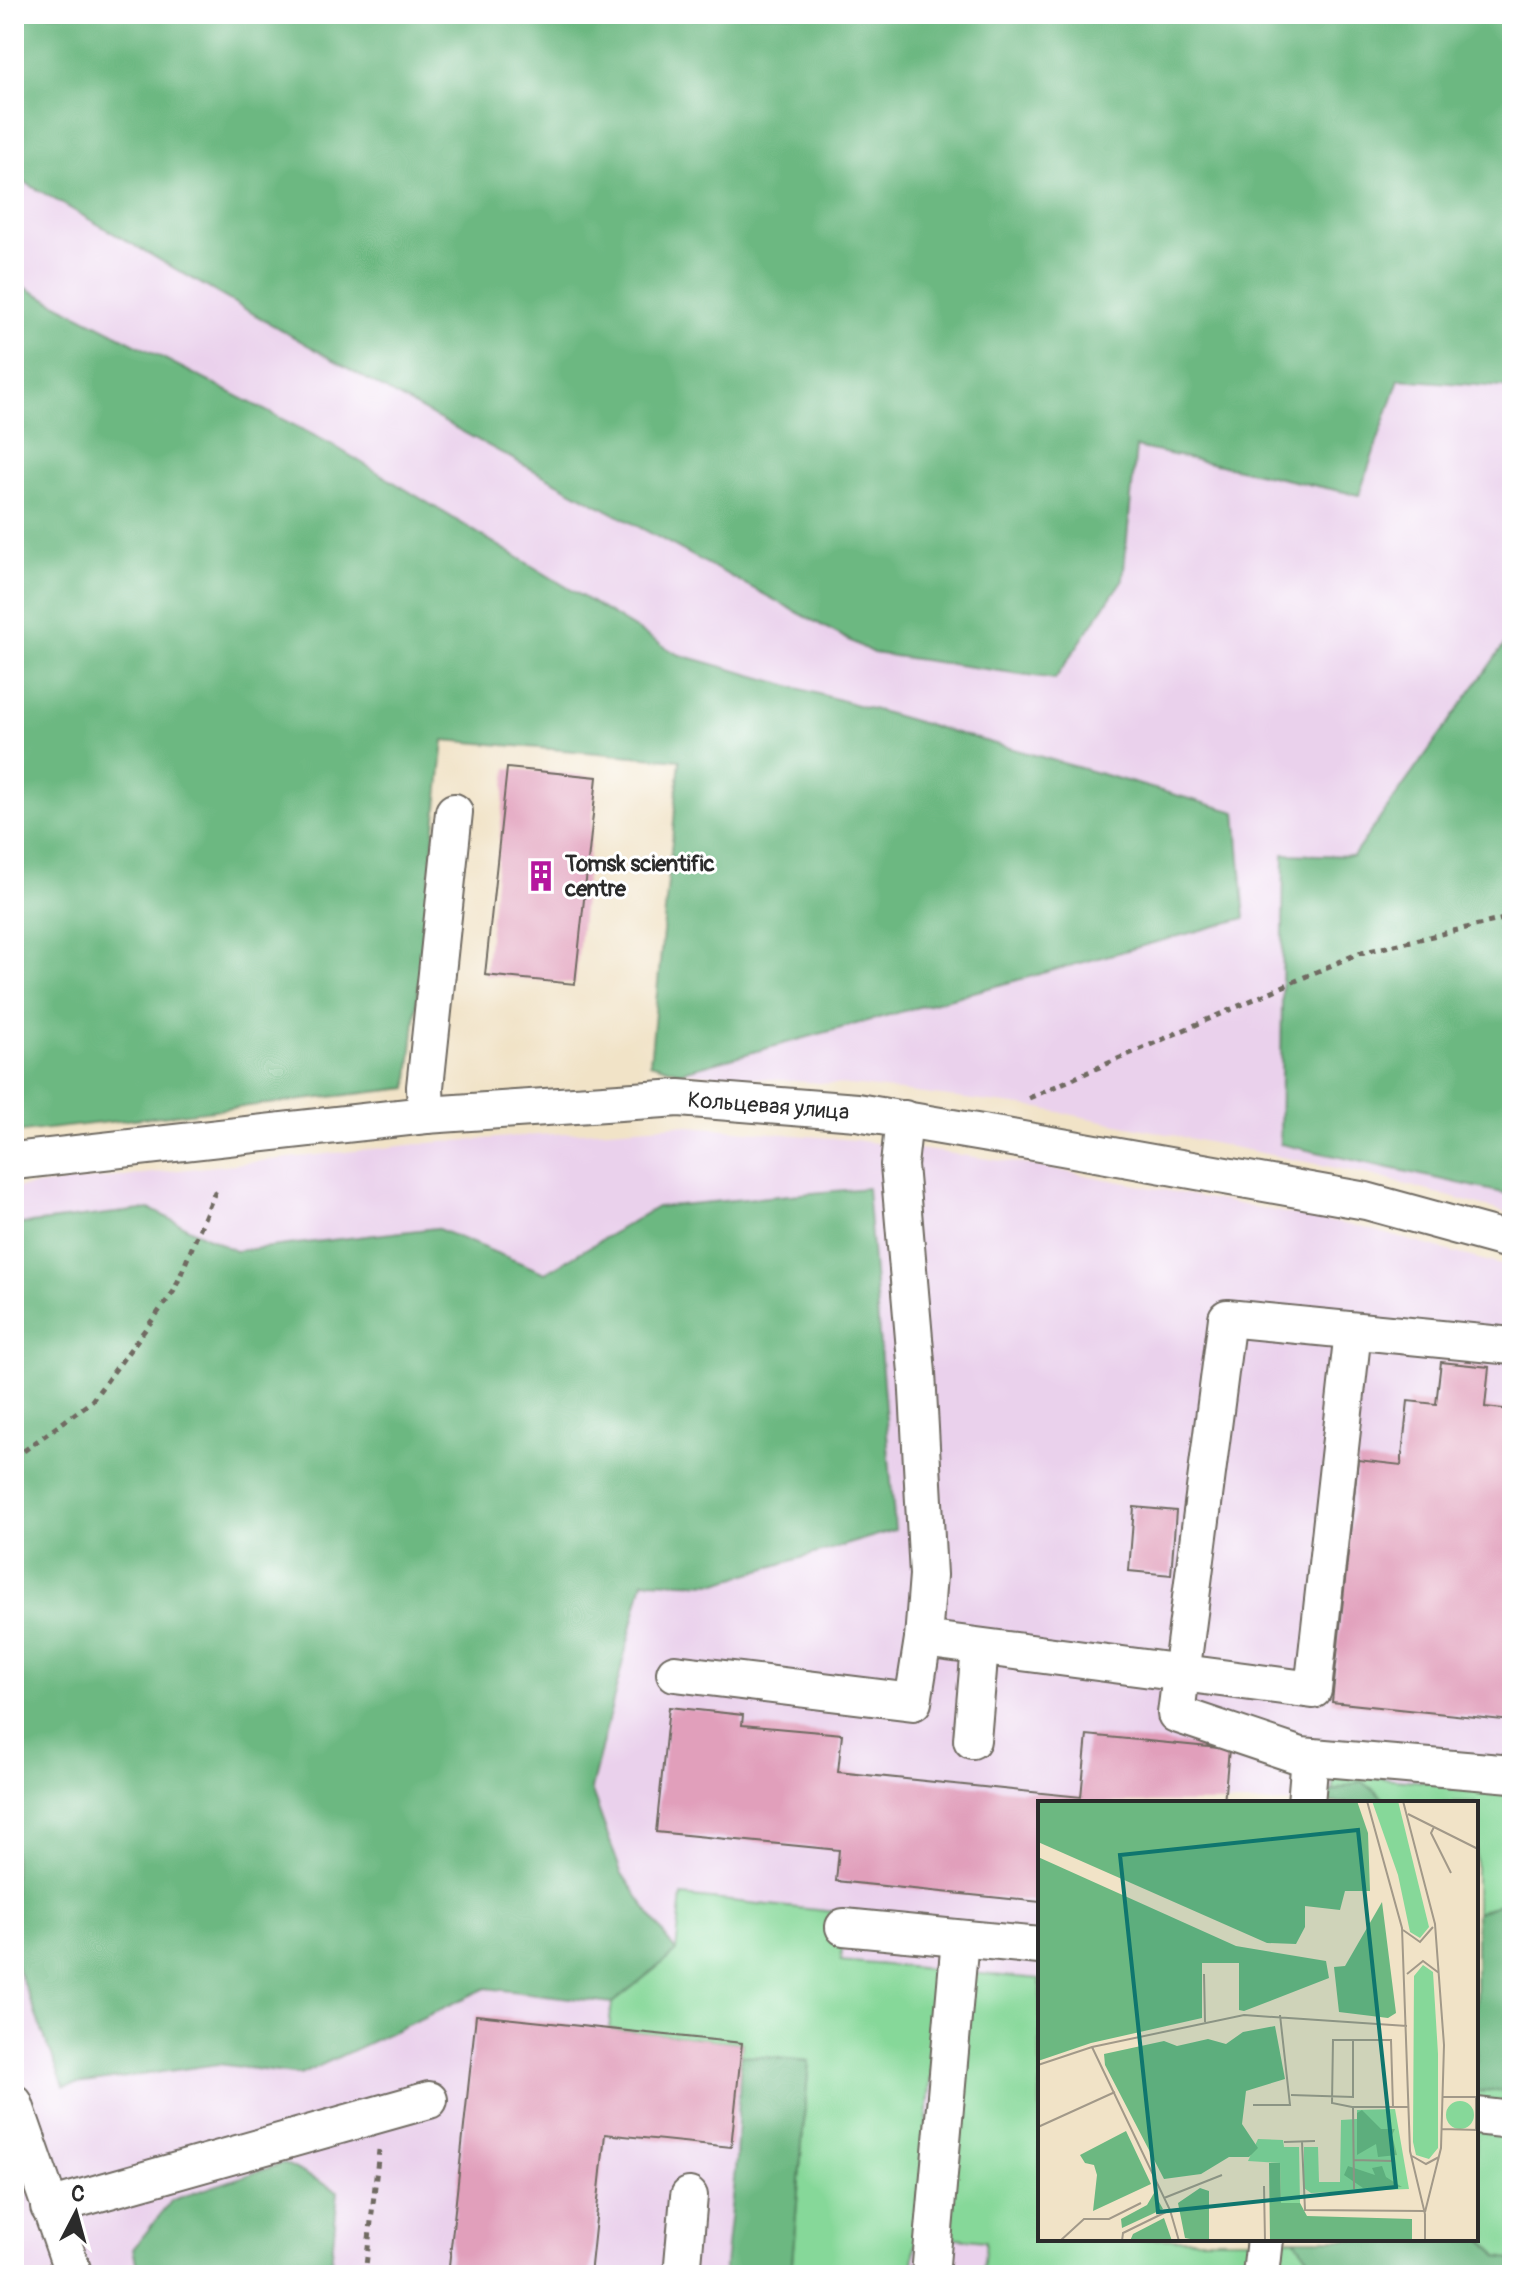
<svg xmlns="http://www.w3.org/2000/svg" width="1526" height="2289" font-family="Pangolin,sans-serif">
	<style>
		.built { fill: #ead1ec; fill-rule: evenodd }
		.green { fill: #86d899; stroke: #588262; stroke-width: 2 }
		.forest { fill: #6cb881; stroke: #4c7256; stroke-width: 2 }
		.building { fill: #e19fbb }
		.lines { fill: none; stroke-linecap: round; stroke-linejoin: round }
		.minor-casing { stroke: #706b62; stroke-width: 40 }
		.path { stroke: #706b62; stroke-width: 5; stroke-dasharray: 6 6; stroke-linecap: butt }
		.minor { stroke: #fff; stroke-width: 36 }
		.labels { text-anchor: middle; stroke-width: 6; stroke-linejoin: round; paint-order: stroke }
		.poi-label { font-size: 22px; font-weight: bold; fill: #2b2b2b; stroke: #fff; text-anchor: start }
		.street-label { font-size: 22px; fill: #2b2b2b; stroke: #fff }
		.inset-road { fill: none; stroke: #a29989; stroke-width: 2 }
		.view { fill: #0f766e; fill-opacity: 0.15; stroke: #0f766e; stroke-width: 4 }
		.inset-edge { fill: none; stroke: #2b2b2b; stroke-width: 4 }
	</style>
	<rect width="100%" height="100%" fill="#fff"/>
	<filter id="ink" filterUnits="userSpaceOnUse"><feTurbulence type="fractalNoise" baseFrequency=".0125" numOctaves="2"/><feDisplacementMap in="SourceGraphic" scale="16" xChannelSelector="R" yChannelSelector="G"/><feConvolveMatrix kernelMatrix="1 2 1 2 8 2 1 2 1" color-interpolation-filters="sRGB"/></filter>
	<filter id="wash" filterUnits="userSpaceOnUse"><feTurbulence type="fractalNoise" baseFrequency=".006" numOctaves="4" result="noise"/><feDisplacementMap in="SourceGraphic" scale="32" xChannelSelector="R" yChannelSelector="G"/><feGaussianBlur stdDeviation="1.8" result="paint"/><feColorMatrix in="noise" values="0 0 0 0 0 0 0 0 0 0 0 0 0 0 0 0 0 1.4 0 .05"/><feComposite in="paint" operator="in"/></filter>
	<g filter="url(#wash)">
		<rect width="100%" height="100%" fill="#f1e3c7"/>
		<path class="built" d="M 14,14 L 1512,14 L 1512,1214 L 1371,1175 L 1039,1108 L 859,1086 L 680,1072 L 650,1063 L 680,760 L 444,740 L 14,1133 Z
			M 678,1125 L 855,1140 L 1031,1165 L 1360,1227 L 1512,1268 L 1512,2275 L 14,2275 L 14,1188 L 428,1143 ZM 1040,1803 L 1476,1803 L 1476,2239 L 1040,2239 Z"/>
		<path class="green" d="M 1335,1774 L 1512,1789 L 1512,2275 L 1030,2275 L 983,2270 L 986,2241 L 946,2237 L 970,1973 L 1040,1979 L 1040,2239 L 1476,2239 L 1476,1803 L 1332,1803 Z
			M 682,1896 L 845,1913 L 841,1961 L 941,1970 L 912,2275 L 791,2275 L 809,2061 L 741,2055 L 742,2043 L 609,2029 L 612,2003 L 676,1952 Z"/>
		<path class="forest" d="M 14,14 L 1512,14 L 1512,388 L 1399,379 L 1359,495 L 1136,447 L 1123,579 L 1055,679 L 873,653 L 396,396 L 14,176 Z
			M 14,282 L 331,444 L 677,654 L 1236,812 L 1245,918 L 680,1072 L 650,1063 L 680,760 L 444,740 L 408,1088 L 14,1133 Z
			M 1512,634 L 1512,1195 L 1280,1144 L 1284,854 L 1353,856 Z
			M 867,1188 L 895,1530 L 717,1583 L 643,1581 L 591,1789 L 621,1872 L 676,1952 L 612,2003 L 486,1988 L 300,2075 L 218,2064 L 64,2086 L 14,1960 L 14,1225 L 150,1209 L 235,1251 L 436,1228 L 545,1273 L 657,1207 Z
			M 1362,1781 L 1390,1803 L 1327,1803 L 1329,1793 Z
			M 1512,1899 L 1512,2090 L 1476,2092 L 1476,1913 Z
			M 741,2055 L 809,2061 L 791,2275 L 724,2275 L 736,2160 Z
			M 284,2163 L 338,2191 L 330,2275 L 139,2275 L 133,2249 L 172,2200 Z
			M 1476,2230 L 1498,2257 L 1512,2259 L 1512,2275 L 1342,2275 L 1319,2272 L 1295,2239 L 1476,2239 Z"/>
		<g id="blocks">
			<path class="building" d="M 507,768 L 597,777 L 575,984 L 485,975 Z
				M 1441,1362 L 1489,1367 L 1485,1407 L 1512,1410 L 1512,1721 L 1332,1702 L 1358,1460 L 1401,1465 L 1408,1401 L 1436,1404 Z
				M 1134,1507 L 1176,1511 L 1171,1575 L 1129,1571 Z
				M 669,1707 L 743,1715 L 742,1725 L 842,1734 L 838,1772 L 1081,1797 L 1087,1735 L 1229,1749 L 1224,1803 L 1040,1803 L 1040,1902 L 836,1881 L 839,1850 L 656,1832 Z
				M 476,2015 L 742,2043 L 731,2147 L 605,2134 L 590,2275 L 448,2275 Z"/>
		</g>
	</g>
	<g filter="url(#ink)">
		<use href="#blocks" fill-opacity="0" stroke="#706b62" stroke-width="2"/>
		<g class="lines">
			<defs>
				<g id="minor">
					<path d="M 426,1115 L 425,1087 L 454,812"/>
					<path id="s1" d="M 14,1161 L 426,1115 L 679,1098 L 857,1112 L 1000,1136 L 1366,1201 L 1512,1241"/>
					<path d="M 1512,1346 L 1227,1318 L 1176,1714 L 1301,1756 L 1512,1774"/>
					<path d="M 923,1639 L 1313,1690 L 1353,1331"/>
					<path d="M 675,1673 L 913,1702 L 923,1639 L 928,1575 L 917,1373 L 899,1165 L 904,1119"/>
					<path d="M 972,1740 L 980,1647"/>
					<path d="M 1306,1803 L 1310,1757"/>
					<path d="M 844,1927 L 1040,1946"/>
					<path d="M 14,2103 L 74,2275"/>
					<path d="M 1476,2116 L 1512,2120"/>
					<path d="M 49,2207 L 429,2100"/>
					<path d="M 682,2275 L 689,2196"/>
					<path d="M 930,2275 L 960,1939"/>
					<path d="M 1261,2275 L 1265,2239"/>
				</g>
			</defs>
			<use href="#minor" class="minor-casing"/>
			<path class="path" d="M 1029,1098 L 1357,954 L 1512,917
				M 14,1458 L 91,1402 L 174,1291 L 217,1187
				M 365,2275 L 379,2150"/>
			<use href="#minor" class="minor"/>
		</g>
	</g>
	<defs>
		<symbol id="building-bare" viewBox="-9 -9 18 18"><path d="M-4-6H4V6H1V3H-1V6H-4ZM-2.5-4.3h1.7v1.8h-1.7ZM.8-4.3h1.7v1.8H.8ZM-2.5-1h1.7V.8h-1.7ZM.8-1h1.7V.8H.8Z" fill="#b5179e" stroke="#fff" stroke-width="2.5" paint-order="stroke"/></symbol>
	</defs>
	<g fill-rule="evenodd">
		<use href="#building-bare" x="519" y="854" width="44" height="44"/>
	</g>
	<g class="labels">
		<g class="poi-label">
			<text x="565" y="871">Tomsk scientific<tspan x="565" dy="25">centre</tspan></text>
		</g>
		<g class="street-label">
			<text dy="8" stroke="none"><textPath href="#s1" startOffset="758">Кольцевая улица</textPath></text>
		</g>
	</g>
	<g transform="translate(1038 1801)">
		<rect width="440" height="440" fill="#f1e3c7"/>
		<path d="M 334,0 L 360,0 L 391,126 L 382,137 L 372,131 L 360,74 ZM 385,164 L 395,171 L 400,253 L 400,347 L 391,358 L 378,354 L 375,341 L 376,175 ZM408 314a14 14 0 1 1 28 0a14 14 0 1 1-28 0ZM 357,308 L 371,388 L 273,392 L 266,387 L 266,346 L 280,346 L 281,381 L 302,381 L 303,319 L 319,318 L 319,309 ZM 220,338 L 245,339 L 246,346 L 261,346 L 262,402 L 243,402 L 242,362 L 210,360 Z" fill="#86d899"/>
		<path d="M 0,0 L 319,0 L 330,32 L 332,90 L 307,90 L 302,109 L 267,105 L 267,126 L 258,143 L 229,142 L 0,41 ZM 0,56 L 198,145 L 288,160 L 291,177 L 206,210 L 201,209 L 201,162 L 164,162 L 164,217 L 53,242 L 0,260 ZM 344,101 L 358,212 L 350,217 L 301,211 L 296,166 L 307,165 ZM 237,225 L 247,278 L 208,290 L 204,323 L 220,347 L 211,356 L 191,356 L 163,373 L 126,378 L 67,264 L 66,253 L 126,240 L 139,245 L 170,238 L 188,243 L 205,231 ZM 324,309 L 343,328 L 357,328 L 354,334 L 359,354 L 340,356 L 338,343 L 319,354 L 319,312 ZM 88,330 L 113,383 L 55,410 L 59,374 L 56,364 L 47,362 L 42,354 ZM 231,362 L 242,362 L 243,402 L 262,402 L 269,415 L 374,418 L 374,440 L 232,440 ZM 310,365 L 337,374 L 334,367 L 344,365 L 348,376 L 364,386 L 325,387 L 306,374 ZM 162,387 L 171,390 L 171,438 L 163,440 L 147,437 L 140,402 ZM 116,392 L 125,408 L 84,427 L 83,418 L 109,404 ZM 126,417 L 134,440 L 92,440 L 95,433 Z" fill="#6cb881"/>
		<path class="inset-road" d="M 329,0 L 364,127 L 372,350 L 387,413 L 387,440M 365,0 L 397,123 L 406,244 L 403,347 L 387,411M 370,13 L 440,48M 396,26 L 393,32 L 413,72M 365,129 L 382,141 L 395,126M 166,173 L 167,221M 369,173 L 385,160 L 401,172M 54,246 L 132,409 L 141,440M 0,264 L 54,246 L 206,214 L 369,225M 253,294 L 315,296 L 315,239M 405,296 L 440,296M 215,304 L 252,304 L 242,214M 315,306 L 316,388M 355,306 L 353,239 L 295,239 L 294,302 L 314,306 L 371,306M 0,326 L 77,291M 404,328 L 440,329M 438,329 L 438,296M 246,341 L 277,340M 264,341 L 267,409 L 386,410M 374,355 L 388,363 L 401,356M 316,359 L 355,360M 226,385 L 227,440M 126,397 L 184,374M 22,440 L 46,418 L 71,418 L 103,402M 84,440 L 85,432 L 132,409"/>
		<path class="view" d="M 320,29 L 358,386 L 120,411 L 82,54 Z"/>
		<rect width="440" height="440" class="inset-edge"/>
	</g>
	<rect width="1526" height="2289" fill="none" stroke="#fff" stroke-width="48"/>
	<g transform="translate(76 2213) rotate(6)" stroke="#ffffff" stroke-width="6" paint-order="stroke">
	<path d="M0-6L14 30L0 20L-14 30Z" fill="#2b2b2b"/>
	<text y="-12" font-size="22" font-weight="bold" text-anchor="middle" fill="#2b2b2b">С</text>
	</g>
</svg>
